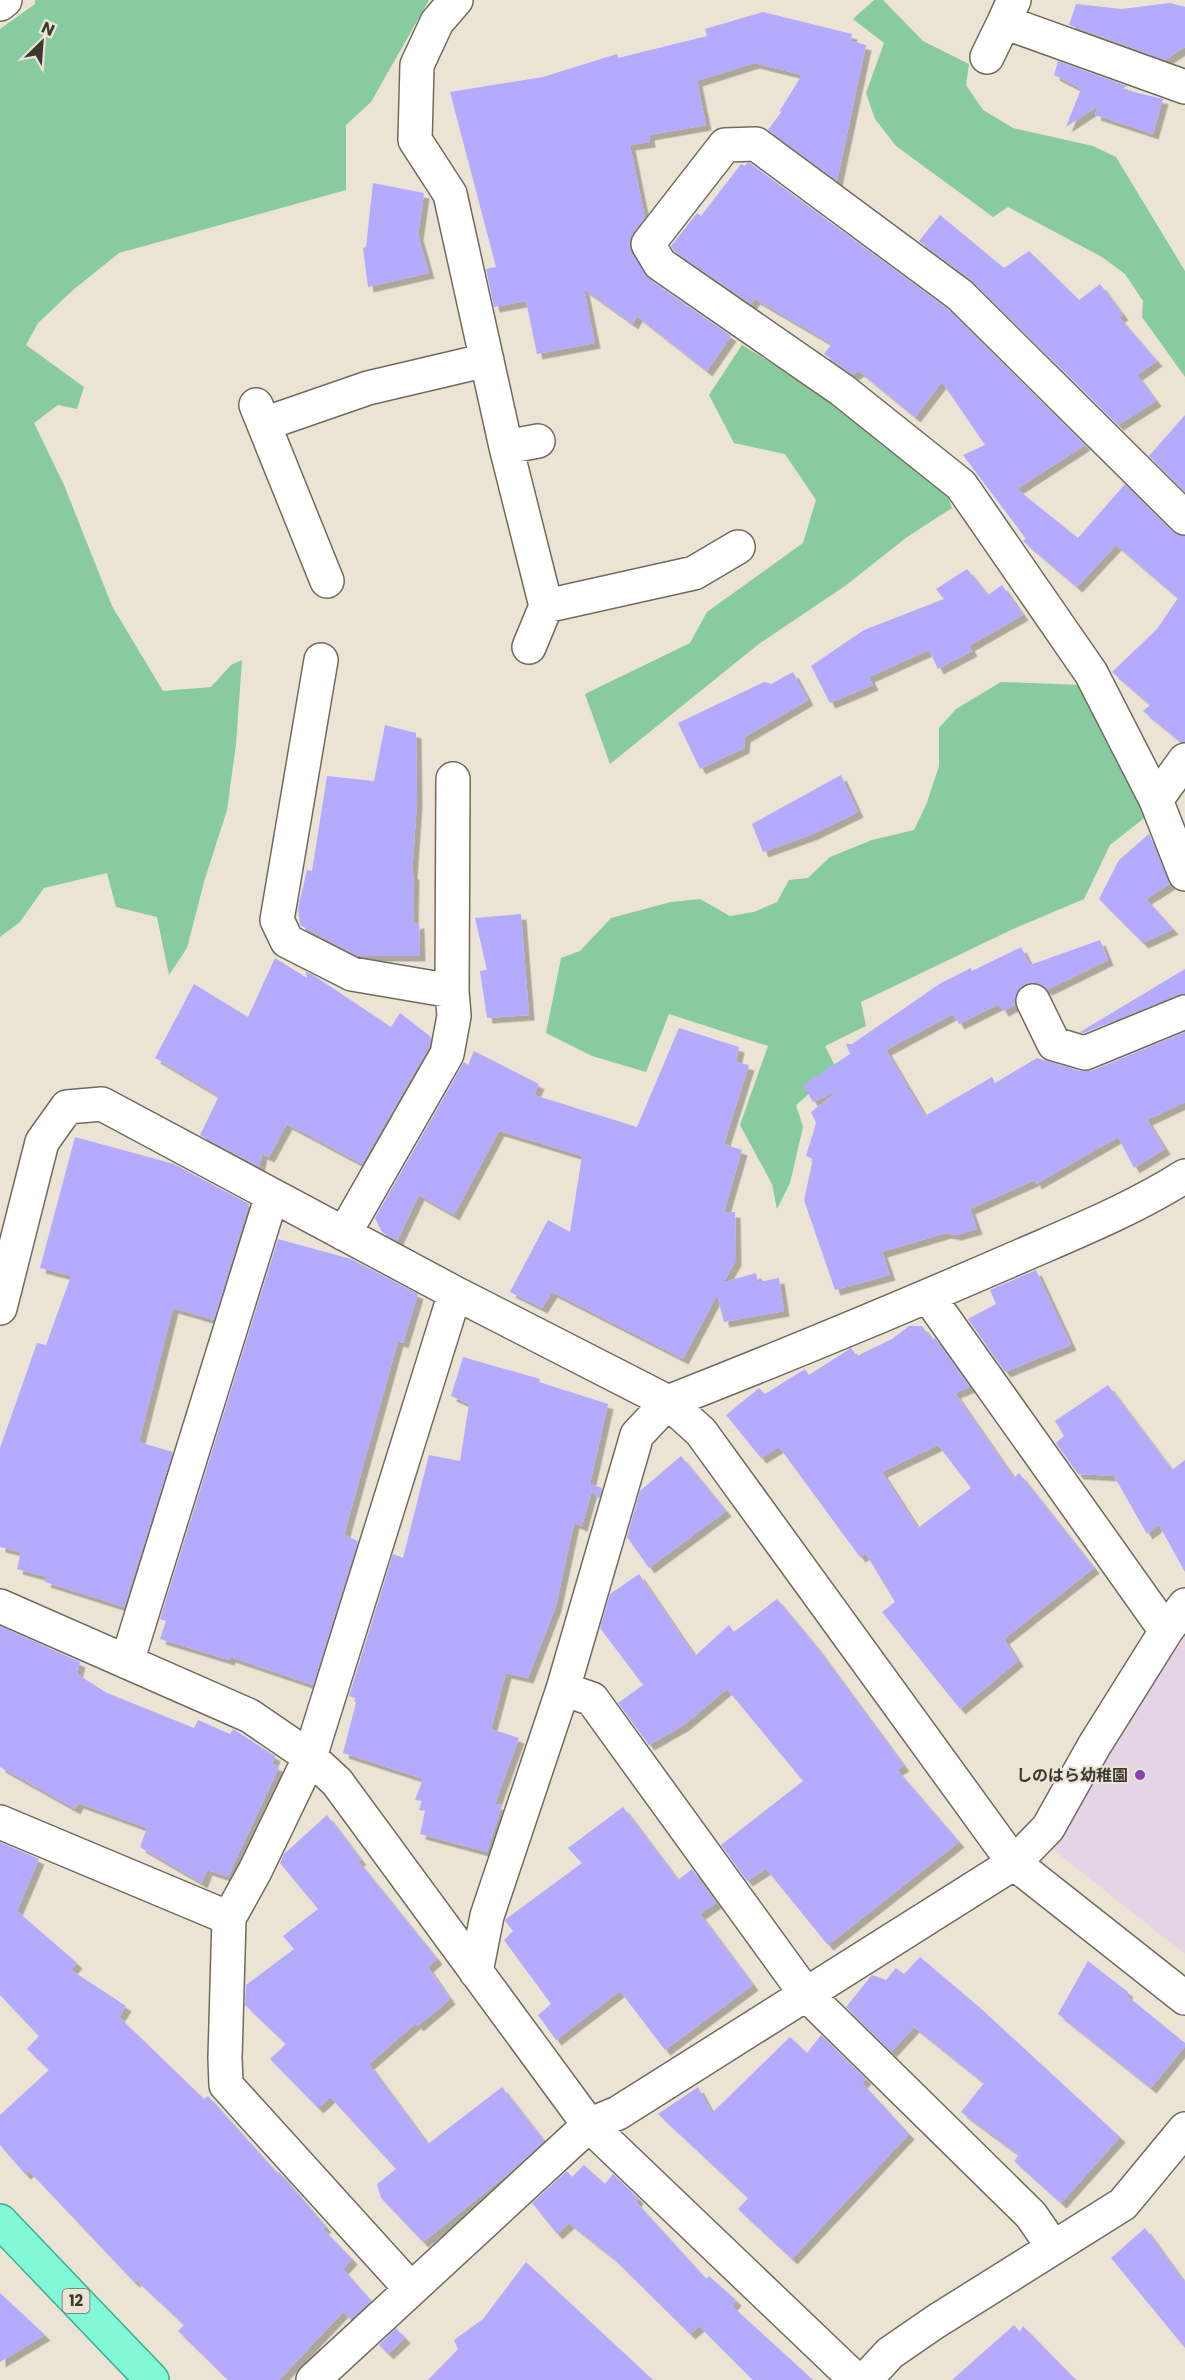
<svg xmlns="http://www.w3.org/2000/svg" width="1185" height="2380" font-family="Poppins,'Noto Sans JP',sans-serif">
	<style>
		.education { fill: #e5d4e6 }
		.green { fill: #87cb9f }
		.building { fill: #b4aafe; fill-rule: evenodd; filter: url(#shadow) }
		.lines { fill: none; stroke-linecap: round; stroke-linejoin: round }
		.minor-casing { stroke: #726b5d; stroke-width: 36 }
		.primary-casing { stroke: #35b28e; stroke-width: 36 }
		.minor { stroke: #fff; stroke-width: 33 }
		.primary { stroke: #83f8d9; stroke-width: 33 }
		.poi-dot { fill: #8741b4; stroke: #ebe3d4; stroke-width: 2 }
		.labels { text-anchor: middle; stroke-width: 4.5; stroke-linejoin: round; paint-order: stroke }
		.shield { fill: #ebe3d4; stroke: #706b63; stroke-width: 1.5 }
		.shield-label { font-size: 15px; font-weight: bold; fill: #3c3832 }
		.poi-label { font-size: 16px; font-weight: bold; fill: #3c3832; stroke: #ebe3d4; text-anchor: end }
	</style>
	<defs>
		<filter id="shadow"><feDropShadow dx="5.5" dy="5.5" stdDeviation="0" flood-color="#0004"/></filter>
	</defs>
	<rect width="100%" height="100%" fill="#ebe3d4"/>
	<path class="education" d="M 1185,1637 L 1185,1954 L 1051,1848 L 1137,1701 Z"/>
	<path class="green" d="M 35,0 L 429,0 L 371,102 L 346,125 L 346,190 L 119,253 L 73,290 L 38,323 L 26,345 L 84,387 L 77,409 L 58,405 L 34,423 L 64,485 L 112,606 L 163,691 L 211,687 L 231,665 L 242,660 L 236,744 L 227,810 L 204,882 L 187,948 L 169,975 L 157,917 L 116,907 L 107,873 L 44,888 L 20,922 L 0,937 L 0,29 L 35,4 Z
		M 874,0 L 883,0 L 923,41 L 969,64 L 966,85 L 983,110 L 1013,128 L 1093,146 L 1116,157 L 1185,271 L 1185,377 L 1142,317 L 1143,301 L 1125,274 L 1102,257 L 1008,207 L 993,217 L 896,146 L 875,119 L 866,93 L 884,43 L 853,19 Z
		M 742,345 L 835,402 L 945,490 L 952,508 L 907,537 L 845,586 L 760,643 L 610,764 L 585,694 L 690,643 L 707,612 L 803,543 L 816,500 L 785,454 L 734,443 L 709,395 Z
		M 1001,682 L 1083,685 L 1148,815 L 1110,845 L 1084,899 L 1013,929 L 861,1002 L 866,1026 L 825,1046 L 837,1070 L 796,1105 L 803,1127 L 790,1183 L 777,1209 L 772,1184 L 740,1125 L 768,1046 L 669,1014 L 646,1072 L 592,1056 L 546,1033 L 561,958 L 580,951 L 611,918 L 671,902 L 700,899 L 730,916 L 754,912 L 777,902 L 789,880 L 808,878 L 830,857 L 872,840 L 914,830 L 926,805 L 939,766 L 939,728 L 956,709 Z"/>
	<path class="building" d="M 1170,3 L 1185,7 L 1185,47 L 1165,60 L 1069,25 L 1076,4 L 1122,9 Z
		M 763,12 L 852,34 L 851,41 L 866,45 L 837,181 L 768,130 L 782,111 L 779,112 L 802,75 L 754,63 L 697,81 L 706,125 L 649,135 L 650,142 L 630,145 L 645,218 L 633,232 L 629,244 L 632,254 L 649,279 L 731,336 L 707,371 L 637,316 L 633,324 L 584,289 L 595,343 L 537,354 L 526,301 L 494,307 L 486,269 L 496,267 L 450,92 L 543,77 L 617,54 L 618,58 L 707,36 L 705,29 Z
		M 1058,61 L 1127,86 L 1122,89 L 1163,99 L 1153,134 L 1095,115 L 1098,106 L 1066,127 L 1081,89 L 1054,75 Z
		M 747,163 L 750,163 L 948,309 L 1085,445 L 1017,489 L 1078,538 L 1125,484 L 1172,531 L 1185,536 L 1185,742 L 1181,742 L 1143,711 L 1150,705 L 1112,672 L 1157,629 L 1178,598 L 1116,545 L 1077,587 L 1023,541 L 1026,539 L 963,455 L 985,445 L 942,382 L 915,417 L 859,371 L 853,375 L 824,354 L 832,344 L 755,299 L 751,304 L 674,251 L 671,246 L 697,213 L 701,216 L 741,164 L 745,166 Z
		M 373,183 L 424,193 L 418,235 L 429,273 L 368,287 L 363,248 L 366,247 Z
		M 940,215 L 1004,268 L 1029,251 L 1079,300 L 1100,284 L 1123,315 L 1119,317 L 1157,361 L 1137,375 L 1156,401 L 1118,425 L 973,282 L 919,241 Z
		M 1185,415 L 1185,492 L 1149,456 Z
		M 967,569 L 988,595 L 1002,585 L 1023,615 L 969,646 L 972,651 L 938,669 L 929,650 L 869,677 L 873,685 L 830,703 L 811,666 L 864,630 L 944,599 L 936,589 Z
		M 793,672 L 808,700 L 745,737 L 744,748 L 700,769 L 678,723 L 764,682 L 771,684 Z
		M 385,725 L 416,733 L 417,801 L 412,874 L 414,874 L 413,924 L 419,923 L 420,956 L 358,956 L 300,925 L 298,908 L 307,870 L 312,871 L 327,776 L 374,781 Z
		M 841,775 L 858,812 L 813,834 L 763,852 L 752,824 Z
		M 1149,834 L 1170,884 L 1146,899 L 1173,929 L 1143,943 L 1099,899 L 1119,860 Z
		M 521,914 L 529,1015 L 487,1018 L 480,971 L 487,970 L 475,918 Z
		M 1100,940 L 1108,960 L 1047,990 L 1035,982 L 1025,984 L 1017,991 L 1015,1005 L 1003,1011 L 999,1004 L 959,1024 L 953,1014 L 886,1050 L 925,1116 L 992,1077 L 995,1083 L 1037,1058 L 1080,1071 L 1091,1071 L 1185,1032 L 1185,1102 L 1147,1120 L 1165,1149 L 1134,1168 L 1118,1137 L 1036,1184 L 1035,1180 L 970,1209 L 977,1229 L 956,1235 L 946,1233 L 882,1252 L 890,1275 L 835,1290 L 804,1200 L 813,1159 L 806,1156 L 816,1123 L 811,1112 L 839,1090 L 813,1102 L 803,1085 L 850,1054 L 846,1044 L 852,1044 L 941,983 L 971,968 L 972,971 L 1021,947 L 1030,965 Z
		M 275,958 L 307,978 L 306,972 L 313,975 L 391,1027 L 400,1013 L 431,1037 L 429,1047 L 362,1164 L 287,1124 L 269,1157 L 262,1154 L 259,1167 L 200,1135 L 219,1096 L 155,1058 L 194,984 L 248,1017 Z
		M 1185,969 L 1185,994 L 1178,995 L 1084,1033 L 1080,1032 Z
		M 679,1028 L 739,1047 L 736,1062 L 749,1065 L 724,1144 L 742,1150 L 724,1212 L 735,1212 L 736,1260 L 724,1282 L 756,1273 L 758,1282 L 779,1278 L 784,1311 L 724,1322 L 717,1295 L 683,1359 L 552,1292 L 542,1308 L 510,1292 L 548,1220 L 570,1232 L 582,1156 L 499,1131 L 454,1215 L 419,1195 L 397,1241 L 382,1232 L 375,1218 L 464,1062 L 468,1065 L 474,1051 L 539,1084 L 534,1095 L 637,1127 Z
		M 75,1137 L 174,1164 L 249,1204 L 214,1320 L 173,1308 L 139,1442 L 173,1452 L 124,1607 L 45,1582 L 47,1577 L 17,1569 L 21,1552 L 0,1547 L 0,1448 L 37,1343 L 46,1345 L 71,1276 L 40,1268 Z
		M 278,1239 L 351,1259 L 418,1294 L 403,1343 L 398,1341 L 344,1535 L 358,1541 L 313,1685 L 230,1657 L 229,1660 L 160,1639 L 166,1621 L 160,1619 Z
		M 1036,1270 L 1071,1345 L 1005,1372 L 968,1319 L 996,1304 L 990,1290 Z
		M 909,1326 L 922,1326 L 932,1340 L 935,1338 L 970,1387 L 955,1393 L 1014,1478 L 1019,1473 L 1094,1568 L 1004,1639 L 1018,1661 L 960,1709 L 882,1612 L 895,1602 L 866,1554 L 860,1557 L 779,1447 L 761,1458 L 726,1415 L 759,1388 L 765,1394 L 805,1369 L 809,1375 L 851,1348 L 857,1356 L 892,1339 ZM 938,1445 L 971,1488 L 918,1528 L 882,1472 Z
		M 463,1357 L 540,1379 L 539,1382 L 608,1404 L 590,1484 L 602,1488 L 599,1499 L 592,1490 L 582,1526 L 574,1523 L 556,1606 L 528,1678 L 506,1673 L 491,1729 L 519,1738 L 495,1804 L 502,1805 L 487,1852 L 420,1834 L 425,1811 L 419,1810 L 422,1801 L 415,1800 L 423,1779 L 343,1753 L 357,1699 L 349,1696 L 393,1554 L 403,1558 L 429,1455 L 460,1461 L 469,1404 L 451,1396 Z
		M 1108,1385 L 1172,1470 L 1185,1460 L 1185,1572 L 1159,1525 L 1147,1534 L 1114,1476 L 1078,1474 L 1056,1443 L 1064,1436 L 1055,1421 Z
		M 681,1456 L 726,1511 L 649,1568 L 627,1537 L 640,1491 Z
		M 639,1574 L 695,1656 L 729,1625 L 734,1632 L 777,1599 L 815,1645 L 904,1766 L 897,1770 L 959,1842 L 828,1945 L 766,1869 L 747,1881 L 721,1845 L 803,1781 L 727,1689 L 684,1725 L 649,1745 L 618,1703 L 643,1685 L 600,1628 L 610,1594 Z
		M 0,1626 L 80,1662 L 77,1674 L 107,1693 L 194,1728 L 198,1720 L 230,1734 L 233,1729 L 275,1756 L 272,1764 L 279,1767 L 228,1877 L 207,1870 L 202,1883 L 140,1847 L 147,1828 L 78,1803 L 75,1809 L 0,1767 Z
		M 623,1807 L 678,1880 L 692,1869 L 716,1903 L 700,1914 L 753,1985 L 665,2050 L 620,1991 L 556,2040 L 538,2015 L 551,2004 L 504,1940 L 513,1931 L 505,1921 L 506,1919 L 582,1863 L 568,1848 Z
		M 327,1815 L 361,1860 L 358,1861 L 437,1959 L 428,1967 L 450,1999 L 418,2026 L 416,2023 L 369,2064 L 428,2144 L 502,2087 L 544,2141 L 508,2174 L 423,2242 L 381,2198 L 377,2184 L 396,2169 L 330,2097 L 318,2108 L 270,2059 L 286,2044 L 245,2005 L 246,1985 L 294,1949 L 283,1936 L 318,1909 L 280,1863 L 284,1854 Z
		M 0,1842 L 39,1859 L 17,1911 L 77,1963 L 71,1970 L 126,2006 L 119,2017 L 204,2099 L 208,2096 L 278,2174 L 279,2172 L 326,2227 L 323,2229 L 352,2259 L 343,2269 L 371,2301 L 351,2319 L 343,2312 L 279,2380 L 228,2380 L 178,2331 L 184,2325 L 136,2280 L 134,2282 L 29,2171 L 25,2174 L 0,2145 L 0,2115 L 49,2070 L 27,2049 L 39,2036 L 0,1995 Z
		M 920,1957 L 978,2006 L 1120,2137 L 1061,2203 L 1014,2161 L 1019,2155 L 961,2112 L 984,2083 L 914,2027 L 891,2052 L 846,2007 L 872,1975 L 886,1980 L 896,1968 L 904,1974 Z
		M 1088,1961 L 1128,1992 L 1126,1995 L 1185,2043 L 1185,2046 L 1151,2088 L 1058,2014 Z
		M 821,2035 L 866,2079 L 862,2083 L 909,2134 L 792,2259 L 738,2209 L 748,2198 L 658,2114 L 698,2087 L 712,2113 L 790,2037 L 807,2053 Z
		M 584,2165 L 605,2184 L 613,2174 L 638,2198 L 636,2202 L 706,2279 L 709,2276 L 736,2300 L 732,2306 L 813,2380 L 753,2380 L 699,2326 L 690,2334 L 613,2258 L 569,2223 L 557,2234 L 532,2203 L 567,2171 L 572,2177 Z
		M 1145,2228 L 1185,2283 L 1185,2348 L 1111,2258 Z
		M 526,2262 L 653,2380 L 428,2380 L 458,2349 L 454,2340 L 483,2319 Z
		M 0,2293 L 45,2335 L 0,2362 Z
		M 1014,2325 L 1020,2332 L 1023,2326 L 1076,2380 L 952,2380 Z
		M 396,2328 L 405,2338 L 388,2354 L 379,2345 Z"/>
	<g class="lines">
		<defs>
			<path id="minor" d="M 456,0 L 437,22 L 417,65 L 415,140 L 450,194 L 506,447 L 546,606 L 529,647
				M 1014,0 L 1004,22 L 1185,87
				M 0,4 L 5,0
				M 987,57 L 1004,22
				M 256,405 L 327,581
				M 264,424 L 368,388 L 487,360
				M 506,447 L 538,441
				M 1185,518 L 960,295 L 756,144 L 725,145 L 648,244 L 660,264 L 842,390 L 961,485 L 1091,673 L 1156,800 L 1185,874
				M 546,606 L 694,573 L 738,547
				M 321,660 L 277,920 L 287,941 L 352,974 L 452,991 L 454,1016 L 447,1054 L 344,1234
				M 1156,800 L 1185,760
				M 452,991 L 453,779
				M 1033,1001 L 1054,1044 L 1085,1053 L 1185,1012
				M 928,1296 L 1166,1631
				M 0,1308 L 42,1142 L 67,1107 L 102,1104 L 455,1293 L 668,1402 L 701,1432 L 1014,1863 L 1185,1998
				M 0,1606 L 250,1716 L 310,1757 L 337,1782 L 589,2125 L 856,2380
				M 127,1662 L 272,1195
				M 563,1689 L 592,1699 L 805,1993 L 1031,2215 L 1053,2247
				M 0,1822 L 229,1918
				M 476,1972 L 487,1916 L 563,1689 L 637,1435 L 668,1402 C 783,1357 896,1310 1009,1261 C 1068,1235 1130,1211 1185,1176
				M 411,2289 L 226,2085 L 225,2058 L 229,1918 L 255,1871 L 310,1757 L 455,1293
				M 313,2380 L 589,2125 L 618,2113 L 1014,1863 L 1048,1828 L 1094,1746 L 1166,1631 L 1185,1605
				M 865,2380 L 890,2353 L 935,2322 L 1123,2204 L 1185,2129"/>
			<path id="primary" d="M 0,2221 L 152,2380"/>
		</defs>
		<use href="#minor" class="minor-casing"/>
		<use href="#primary" class="primary-casing"/>
		<use href="#minor" class="minor"/>
		<use href="#primary" class="primary"/>
	</g>
	<circle class="poi-dot" cx="1140" cy="1775" r="6"/>
	<g class="labels">
		<rect class="shield" x="62.5" y="2289" width="27" height="24" rx="4.5"/>
		<g class="shield-label">
			<text x="76" y="2306">12</text>
		</g>
		<g class="poi-label">
			<text x="1128" y="1781">しのはら幼稚園</text>
		</g>
	</g>
	<g transform="translate(42 42) rotate(25)" stroke="#ebe3d4" stroke-width="4.5" paint-order="stroke">
	<path d="M0-4.5L10 22L0 15L-10 22Z" fill="#3c3832"/>
	<text y="-9" font-size="16" font-weight="bold" text-anchor="middle" fill="#3c3832">N</text>
	</g>
</svg>
